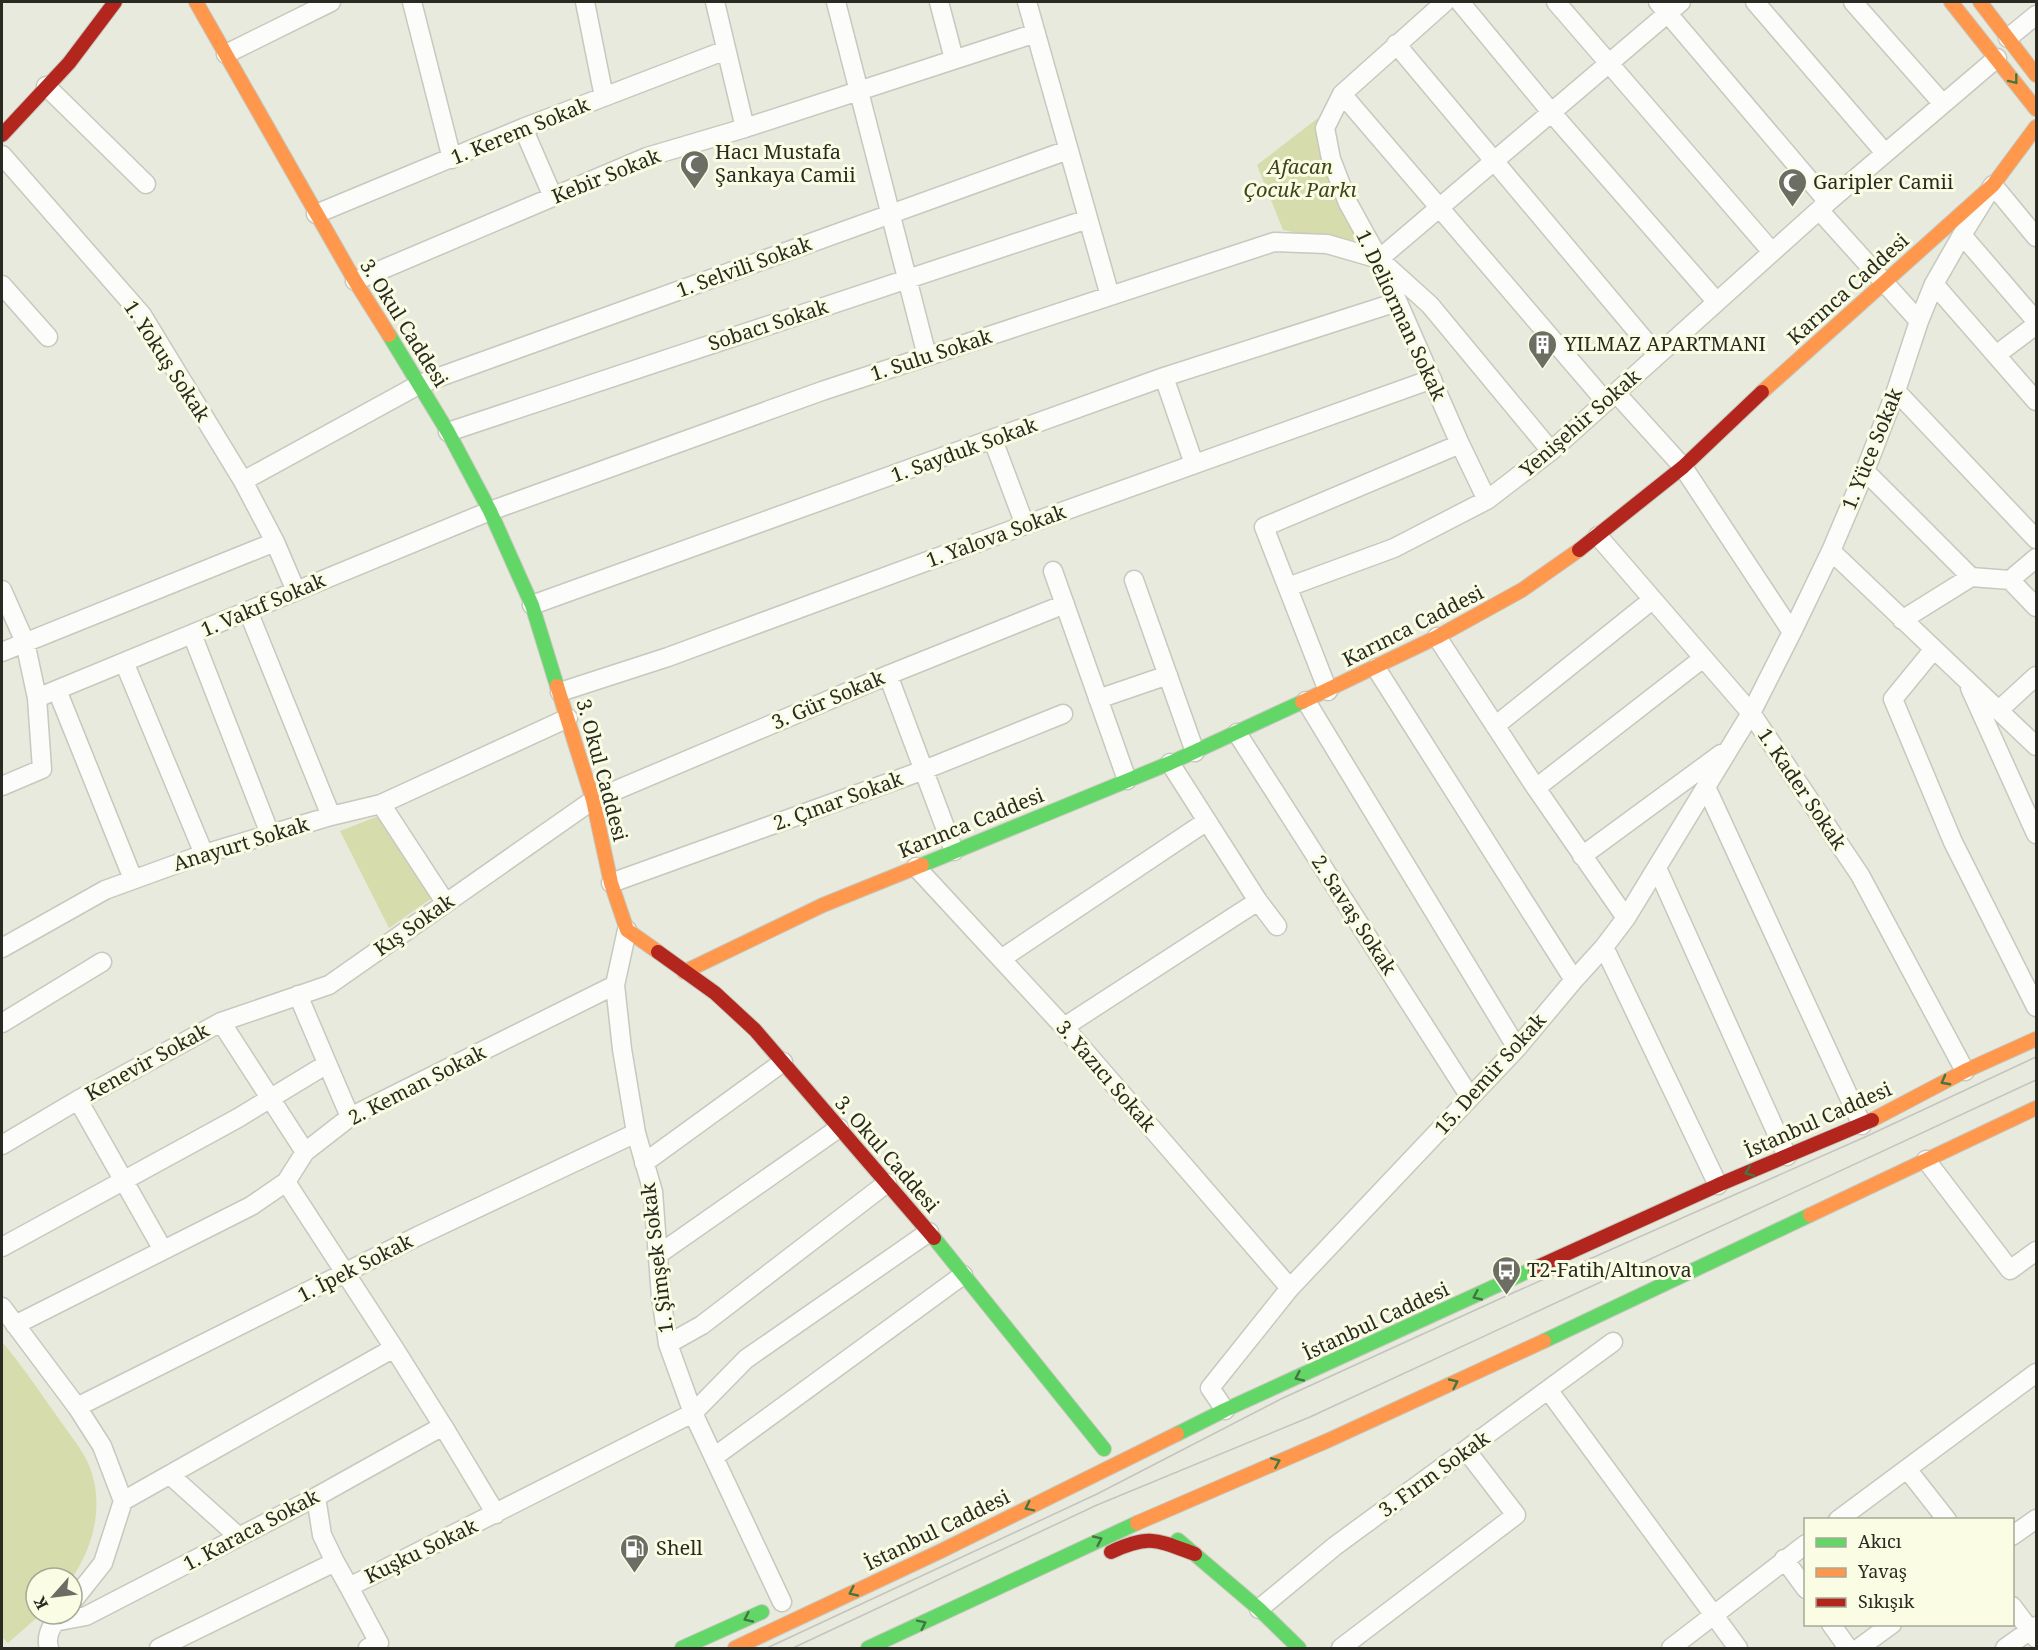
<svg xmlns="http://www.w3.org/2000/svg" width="2038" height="1650" font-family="'Noto Serif',serif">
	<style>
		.green { fill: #d6dcac }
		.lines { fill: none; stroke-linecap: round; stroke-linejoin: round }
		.street-casing { stroke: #c7c8be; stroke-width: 21 }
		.fast-casing { stroke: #c7c8be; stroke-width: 16 }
		.slow-casing { stroke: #c7c8be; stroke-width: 16 }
		.jam-casing { stroke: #c7c8be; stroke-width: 16 }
		.street { stroke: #fcfcfa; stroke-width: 18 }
		.fast { stroke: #63d668; stroke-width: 14 }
		.slow { stroke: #ff974d; stroke-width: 14 }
		.jam { stroke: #b3261e; stroke-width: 14 }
		.tram { stroke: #c3c3c0; stroke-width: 1.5 }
		.oneway { stroke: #437741 }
		.labels { text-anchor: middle; stroke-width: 6; stroke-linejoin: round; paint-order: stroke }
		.street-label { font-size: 20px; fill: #292a21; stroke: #fafde4 }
		.poi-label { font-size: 20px; fill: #292a21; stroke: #fafde4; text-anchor: start }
		.park-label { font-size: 20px; font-style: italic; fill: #40441b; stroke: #fafde4 }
	</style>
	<rect width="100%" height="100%" fill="#e8eadd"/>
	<path class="green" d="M 1318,118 L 1355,237 L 1352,244 L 1283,230 L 1257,165 Z
		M 376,817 L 384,822 L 432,898 L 389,928 L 340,831 Z
		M 2,1342 C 21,1364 37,1388 54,1412 C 64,1427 76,1441 85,1457 C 106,1496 96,1543 72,1578 L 36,1578 L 36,1614 L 41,1614 L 8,1643 L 2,1637 Z"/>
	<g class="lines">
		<defs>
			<path id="street" d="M 412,2 L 452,159
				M 585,2 L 604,97
				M 715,2 L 745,128
				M 836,2 L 927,356
				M 939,2 L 954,59
				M 1027,2 L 1110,296
				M 1445,2 L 1342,94 L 1325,128 L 1331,159 L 1348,203 L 1379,259 L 1460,444 L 1487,500
				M 1460,2 L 1551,112 L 1716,301
				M 1556,2 L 1772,252
				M 1658,2 L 1828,202
				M 1755,2 L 1885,153
				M 1853,2 L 1943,104
				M 2008,38 L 2036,15
				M 1396,44 L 1657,355
				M 226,54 L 331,2
				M 46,86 L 146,184
				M 1342,94 L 1606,402
				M 523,128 L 553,197
				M 2,155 L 142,315 L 243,481 L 275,542 L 296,591
				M 1819,210 L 1919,321
				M 316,214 L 523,128 L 726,50
				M 1962,235 L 2036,321
				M 1379,259 L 1681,2
				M 355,281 L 647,157 L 745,128 L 1036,33
				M 1934,284 L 2036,401
				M 2,285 L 48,337
				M 1996,355 L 2036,325
				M 1164,377 L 1194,464
				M 1896,391 L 2036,539
				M 1616,393 L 1683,467 L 1792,632
				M 448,432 L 1088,219
				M 993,440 L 1025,525
				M 1865,471 L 1971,577 L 2010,580 L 2036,607
				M 243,481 L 420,384 L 1068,150
				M 1598,536 L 1751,713 L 1860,875 L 1965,1071
				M 1831,551 L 2036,746
				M 1053,571 L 1127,780
				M 1134,580 L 1195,752
				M 2010,580 L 2036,558
				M 1288,587 L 1394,548 L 1487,500 L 1551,451 L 1828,202 L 1997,58
				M 2,590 L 25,642 L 37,698 L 42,769 L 2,786
				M 532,605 L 1164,377 L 1397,302
				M 248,611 L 331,816
				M 1902,620 L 1971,577
				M 192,634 L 270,834
				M 1437,637 L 1536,788 L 1626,918
				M 1934,649 L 1893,699 L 1953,842 L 2036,1007
				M 2,652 L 275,542
				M 124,662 L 204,854
				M 1376,668 L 1574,980
				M 888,675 L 954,851
				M 1970,688 L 2036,834
				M 57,690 L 133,879
				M 1328,691 L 1264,527 L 1460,444
				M 560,692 L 668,657 L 1025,525 L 1432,379
				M 37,698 L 490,511 L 822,391 L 1274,242 L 1327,244 L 1379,259 L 1430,305 L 1551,451
				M 1098,699 L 1168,675
				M 1306,701 L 1517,1048
				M 1999,710 L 2036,676
				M 1495,726 L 1652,600
				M 1237,733 L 1470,1097
				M 1170,763 L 1258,901 L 1277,926
				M 1706,787 L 1862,1125
				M 1536,788 L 1702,659
				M 381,804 L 568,718
				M 1582,856 L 1721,754
				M 916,867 L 1064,1027 L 1290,1288
				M 1657,868 L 1787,1156
				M 611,883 L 924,770 L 1063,714
				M 627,930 L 615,985 L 622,1049 L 636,1133 L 653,1192 L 661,1297 L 668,1344 L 693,1413 L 782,1602
				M 1604,947 L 1718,1185
				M 2,948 L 105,890 L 204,854 L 331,816 L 381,804 L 445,902
				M 1001,959 L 1207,821
				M 298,995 L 350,1117
				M 221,1022 L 329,985 L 593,800 L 888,675 L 1065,604
				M 2,1023 L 102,962
				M 1064,1027 L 1258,901
				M 78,1100 L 163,1250
				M 2,1145 L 78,1100 L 221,1022 L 305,1152
				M 1926,1160 L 2010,1270 L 2036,1251
				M 644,1163 L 783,1062
				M 286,1182 L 394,1348 L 443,1426
				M 2,1247 L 238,1118 L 327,1064
				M 659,1254 L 839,1128
				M 2,1307 L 77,1407 L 102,1446 L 123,1501 L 103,1563 L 72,1602
				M 15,1325 L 251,1206 L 286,1182 L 305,1152 L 350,1117 L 615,985
				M 668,1344 L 702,1325 L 887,1183
				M 1549,1391 L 1738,1648
				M 77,1407 L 418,1236 L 636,1133
				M 1225,1410 L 1210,1388 L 1290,1288 L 1517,1048 L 1574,980 L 1604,947 L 1626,918 L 1751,713 L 1792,632 L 1831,551 L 1865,471 L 1896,391 L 1919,321 L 1934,284 L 1962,235 L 1993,185 L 2036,237
				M 714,1457 L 963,1275
				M 1907,1469 L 1947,1520
				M 170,1475 L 239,1537
				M 316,1497 L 322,1535 L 335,1562
				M 123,1501 L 394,1348
				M 1838,1520 L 2036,1373
				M 2012,1536 L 2036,1519
				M 1784,1559 L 1806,1589
				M 349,1587 L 379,1643 L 368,1648
				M 2012,1606 L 2036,1638
				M 1259,1609 L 1335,1546 L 1613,1342
				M 54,1622 L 86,1616 L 316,1497 L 443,1426 L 496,1514
				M 1831,1624 L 1848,1648
				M 49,1648 C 45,1636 53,1623 61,1614
				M 159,1648 L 335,1562 L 349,1587 L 693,1413 L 746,1359 L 929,1232
				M 1341,1648 L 1516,1515 L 1466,1450
				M 1671,1648 L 1806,1544
				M 1859,1648 L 1892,1624
				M 2005,1648 L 2036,1626"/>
			<path id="fast" d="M 389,335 L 448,432 L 490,511 L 532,605 L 557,686
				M 922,865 L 1170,763 L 1302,702
				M 934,1238 L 1104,1449
				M 1544,1341 L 1810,1215
				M 1177,1434 L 1225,1410 L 1535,1268
				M 1178,1540 L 1259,1609
				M 1259,1609 L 1299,1648
				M 682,1648 L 762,1612
				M 868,1648 L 1137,1523"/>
			<path id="slow" d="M 196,2 L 355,281 L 389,335
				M 1951,2 L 2036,109
				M 1980,2 L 2036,75
				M 1762,392 L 1993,185 L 2036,127
				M 557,686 L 593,800 L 611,883 L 627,930 L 658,952
				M 1302,702 L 1437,637 L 1522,590 L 1579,550
				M 684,972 L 823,905 L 922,865
				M 1872,1120 L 1965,1071 L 2036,1039
				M 1810,1215 L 2036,1108
				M 1137,1523 L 1329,1440 L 1544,1341
				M 735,1648 L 941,1551 L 1177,1434"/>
			<path id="jam" d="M 2,135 L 69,63 L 115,2
				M 1579,550 L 1683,467 L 1762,392
				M 658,952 L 715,993 L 755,1030 L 934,1238
				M 1535,1268 L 1718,1185 L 1872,1120
				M 1111,1552 C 1149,1534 1157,1540 1195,1554"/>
		</defs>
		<use href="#street" class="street-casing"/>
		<use href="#fast" class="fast-casing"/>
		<use href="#slow" class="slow-casing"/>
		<use href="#jam" class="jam-casing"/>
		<use href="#street" class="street"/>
		<use href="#fast" class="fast"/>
		<use href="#slow" class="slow"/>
		<use href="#jam" class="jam"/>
		<path class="tram" d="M 767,1648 L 1097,1494 L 1283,1398 L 1506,1296 L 1865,1137 L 2036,1057
			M 793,1648 L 1097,1505 L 1310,1417 L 2036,1080"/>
	</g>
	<defs><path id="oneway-chevron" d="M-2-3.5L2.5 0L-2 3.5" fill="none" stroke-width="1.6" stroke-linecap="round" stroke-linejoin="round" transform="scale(1.5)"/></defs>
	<g class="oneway">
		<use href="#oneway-chevron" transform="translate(2014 80) rotate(52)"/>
		<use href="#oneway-chevron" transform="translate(1945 1081) rotate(152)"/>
		<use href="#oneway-chevron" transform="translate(1749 1172) rotate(158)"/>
		<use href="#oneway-chevron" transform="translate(1477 1296) rotate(155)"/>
		<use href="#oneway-chevron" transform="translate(1299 1377) rotate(155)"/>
		<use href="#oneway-chevron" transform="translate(1454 1383) rotate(-25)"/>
		<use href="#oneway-chevron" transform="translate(1276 1462) rotate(-23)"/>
		<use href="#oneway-chevron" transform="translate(1029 1507) rotate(154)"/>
		<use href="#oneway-chevron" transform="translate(1098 1540) rotate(-25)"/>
		<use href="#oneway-chevron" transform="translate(853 1592) rotate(155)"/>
		<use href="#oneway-chevron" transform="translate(748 1618) rotate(155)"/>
		<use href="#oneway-chevron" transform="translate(922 1624) rotate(-26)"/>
	</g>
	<defs>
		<symbol id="mosque-pin" viewBox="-11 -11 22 30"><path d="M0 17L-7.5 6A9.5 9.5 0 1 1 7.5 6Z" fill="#6c6d63" stroke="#fafde4"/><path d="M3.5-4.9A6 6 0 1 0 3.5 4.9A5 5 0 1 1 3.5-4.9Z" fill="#fff"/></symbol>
		<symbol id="building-pin" viewBox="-11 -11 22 30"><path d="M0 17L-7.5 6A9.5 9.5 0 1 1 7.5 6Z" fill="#6c6d63" stroke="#fafde4"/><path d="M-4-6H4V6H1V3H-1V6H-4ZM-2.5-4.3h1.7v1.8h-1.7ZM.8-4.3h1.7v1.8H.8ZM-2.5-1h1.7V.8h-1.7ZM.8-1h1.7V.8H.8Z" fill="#fff"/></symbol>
		<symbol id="bus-pin" viewBox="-11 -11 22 30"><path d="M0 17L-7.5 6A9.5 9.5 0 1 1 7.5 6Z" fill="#6c6d63" stroke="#fafde4"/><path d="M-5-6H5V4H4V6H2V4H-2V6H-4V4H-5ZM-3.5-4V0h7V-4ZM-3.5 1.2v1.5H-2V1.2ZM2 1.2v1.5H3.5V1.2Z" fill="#fff"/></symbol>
		<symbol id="fuel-pin" viewBox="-11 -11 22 30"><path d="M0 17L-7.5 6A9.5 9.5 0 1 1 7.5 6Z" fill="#6c6d63" stroke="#fafde4"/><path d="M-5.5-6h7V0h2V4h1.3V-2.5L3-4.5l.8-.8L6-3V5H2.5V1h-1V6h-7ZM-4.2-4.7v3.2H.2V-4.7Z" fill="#fff"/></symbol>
	</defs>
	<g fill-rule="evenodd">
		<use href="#mosque-pin" x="678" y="148" width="33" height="45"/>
		<use href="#mosque-pin" x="1776" y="166" width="33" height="45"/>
		<use href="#building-pin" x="1526" y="328" width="33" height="45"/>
		<use href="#bus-pin" x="1490" y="1254" width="33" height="45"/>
		<use href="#fuel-pin" x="618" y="1532" width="33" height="45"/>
	</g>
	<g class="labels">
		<g class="street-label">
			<text transform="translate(520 131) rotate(-22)" y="7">1. Kerem Sokak</text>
			<text transform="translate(606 176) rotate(-22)" y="7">Kebir Sokak</text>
			<text transform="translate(744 267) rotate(-20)" y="7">1. Selvili Sokak</text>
			<text transform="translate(1848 289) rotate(-42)" y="7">Karınca Caddesi</text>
			<text transform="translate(1401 315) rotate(65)" y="7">1. Deliorman Sokak</text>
			<text transform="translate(404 323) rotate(58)" y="7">3. Okul Caddesi</text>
			<text transform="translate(768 325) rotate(-18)" y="7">Sobacı Sokak</text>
			<text transform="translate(931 355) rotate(-18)" y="7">1. Sulu Sokak</text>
			<text transform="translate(167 361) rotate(57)" y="7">1. Yokuş Sokak</text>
			<text transform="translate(1580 423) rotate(-41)" y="7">Yenişehir Sokak</text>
			<text transform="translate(1872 449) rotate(-68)" y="7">1. Yüce Sokak</text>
			<text transform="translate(964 450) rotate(-20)" y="7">1. Sayduk Sokak</text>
			<text transform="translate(996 536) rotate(-20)" y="7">1. Yalova Sokak</text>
			<text transform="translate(263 605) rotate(-23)" y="7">1. Vakıf Sokak</text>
			<text transform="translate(1413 626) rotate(-27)" y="7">Karınca Caddesi</text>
			<text transform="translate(828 700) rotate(-23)" y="7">3. Gür Sokak</text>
			<text transform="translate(602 770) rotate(75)" y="7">3. Okul Caddesi</text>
			<text transform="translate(1802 789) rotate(56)" y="7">1. Kader Sokak</text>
			<text transform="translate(838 801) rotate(-20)" y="7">2. Çınar Sokak</text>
			<text transform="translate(971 823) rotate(-22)" y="7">Karınca Caddesi</text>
			<text transform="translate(241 844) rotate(-17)" y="7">Anayurt Sokak</text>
			<text transform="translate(1354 915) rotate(57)" y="7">2. Savaş Sokak</text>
			<text transform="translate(414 925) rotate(-35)" y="7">Kış Sokak</text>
			<text transform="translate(147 1062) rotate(-29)" y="7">Kenevir Sokak</text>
			<text transform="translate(1490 1074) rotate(-48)" y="7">15. Demir Sokak</text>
			<text transform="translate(1106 1076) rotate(49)" y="7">3. Yazıcı Sokak</text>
			<text transform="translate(417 1085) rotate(-27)" y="7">2. Keman Sokak</text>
			<text transform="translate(1818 1120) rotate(-24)" y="7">İstanbul Caddesi</text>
			<text transform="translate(887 1154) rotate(49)" y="7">3. Okul Caddesi</text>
			<text transform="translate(657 1258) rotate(-97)" y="7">1. Şimşek Sokak</text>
			<text transform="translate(355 1268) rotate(-27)" y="7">1. İpek Sokak</text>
			<text transform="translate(1376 1321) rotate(-25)" y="7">İstanbul Caddesi</text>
			<text transform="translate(1434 1474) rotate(-36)" y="7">3. Fırın Sokak</text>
			<text transform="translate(251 1530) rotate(-28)" y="7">1. Karaca Sokak</text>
			<text transform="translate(937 1530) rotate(-26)" y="7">İstanbul Caddesi</text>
			<text transform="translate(421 1551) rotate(-26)" y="7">Kuşku Sokak</text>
		</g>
		<g class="poi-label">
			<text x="715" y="159">Hacı Mustafa<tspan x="715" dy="23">Şankaya Camii</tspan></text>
			<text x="1813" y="189">Garipler Camii</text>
			<text x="1564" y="351">YILMAZ APARTMANI</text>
			<text x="1527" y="1277">T2-Fatih/Altınova</text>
			<text x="656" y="1555">Shell</text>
		</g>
		<g class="park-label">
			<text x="1300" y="174">Afacan<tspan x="1300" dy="23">Çocuk Parkı</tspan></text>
		</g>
	</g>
	<rect width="2038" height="1650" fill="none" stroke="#292a21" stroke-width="6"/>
	<rect x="1804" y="1518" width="210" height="108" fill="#fafde4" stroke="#a6a996" stroke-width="1.5"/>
	<rect x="1816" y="1538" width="30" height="9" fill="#63d668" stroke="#a6a996" stroke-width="1.5"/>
	<text x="1858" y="1548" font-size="18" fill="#292a21">Akıcı</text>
	<rect x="1816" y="1568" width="30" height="9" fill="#ff974d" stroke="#a6a996" stroke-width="1.5"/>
	<text x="1858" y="1578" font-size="18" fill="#292a21">Yavaş</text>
	<rect x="1816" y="1598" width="30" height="9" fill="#b3261e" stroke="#a6a996" stroke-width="1.5"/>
	<text x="1858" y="1608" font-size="18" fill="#292a21">Sıkışık</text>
	<g transform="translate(54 1596) rotate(242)"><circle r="28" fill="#fafde4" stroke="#a6a996" stroke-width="1.5"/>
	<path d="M0-4.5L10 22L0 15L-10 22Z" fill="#6c6d63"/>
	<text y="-9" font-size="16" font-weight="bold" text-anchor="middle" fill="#292a21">K</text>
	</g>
</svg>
